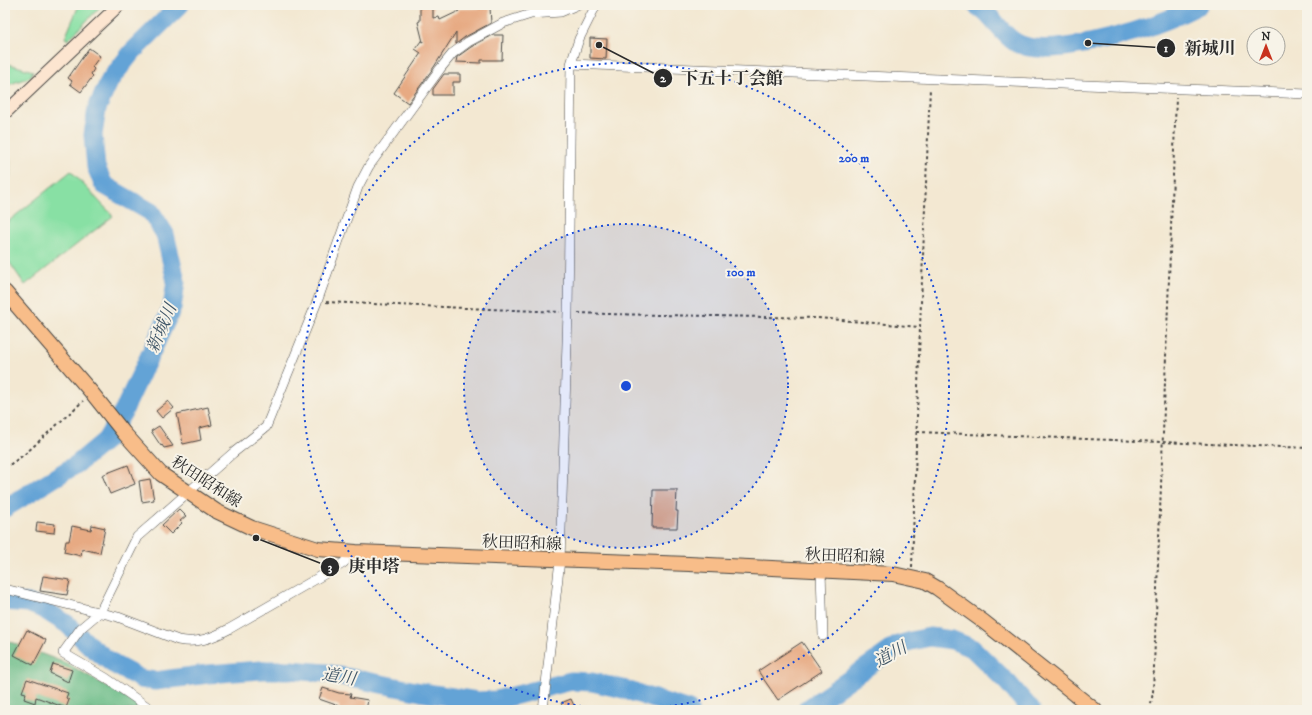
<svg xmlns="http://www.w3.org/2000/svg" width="1312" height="715" font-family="'IM FELL DW Pica','Noto Serif JP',serif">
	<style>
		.green { fill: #88e0a4; stroke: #5a8668 }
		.forest { fill: #6ebe8a; stroke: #4c745a }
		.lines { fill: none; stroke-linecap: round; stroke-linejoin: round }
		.river { stroke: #64a3d6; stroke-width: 19 }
		.building { fill: #e7aa83 }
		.street-casing { stroke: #494744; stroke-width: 10 }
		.secondary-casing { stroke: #494744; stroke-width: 14 }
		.primary-casing { stroke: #494744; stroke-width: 16 }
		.path { stroke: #494744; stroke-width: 2; stroke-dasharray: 3 3; stroke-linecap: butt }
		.street { stroke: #fff; stroke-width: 9 }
		.secondary { stroke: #fce5d0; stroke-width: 12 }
		.primary { stroke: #f8bd89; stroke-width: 14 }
		.ring { fill: none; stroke: #1d4ed8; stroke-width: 2; stroke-dasharray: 2 4 }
		.labels { text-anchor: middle; stroke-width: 4; stroke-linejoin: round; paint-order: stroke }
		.street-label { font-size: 16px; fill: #2b2b2b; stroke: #f7f3e8 }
		.water-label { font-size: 17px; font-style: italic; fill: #3f5567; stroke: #f7f3e8 }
		.centre { fill: #1d4ed8; stroke: #f7f3e8; stroke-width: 2 }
		.ring-label { font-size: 12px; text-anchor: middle; font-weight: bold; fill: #1d4ed8; stroke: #f7f3e8; stroke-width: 4; stroke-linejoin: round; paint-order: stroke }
		.leader { fill: none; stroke: #2b2b2b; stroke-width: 1.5 }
		.callout-dot { fill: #2b2b2b; stroke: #f7f3e8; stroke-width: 1.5 }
		.mark-label { font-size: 12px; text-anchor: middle; font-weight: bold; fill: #fff }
		.callout-label { font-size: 17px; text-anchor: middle; font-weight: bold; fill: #2b2b2b; stroke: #f7f3e8; stroke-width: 4; stroke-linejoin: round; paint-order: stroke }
	</style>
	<rect width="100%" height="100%" fill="#f7f3e8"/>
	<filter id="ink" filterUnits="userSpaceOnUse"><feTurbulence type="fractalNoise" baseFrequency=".025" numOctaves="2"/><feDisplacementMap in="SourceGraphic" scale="8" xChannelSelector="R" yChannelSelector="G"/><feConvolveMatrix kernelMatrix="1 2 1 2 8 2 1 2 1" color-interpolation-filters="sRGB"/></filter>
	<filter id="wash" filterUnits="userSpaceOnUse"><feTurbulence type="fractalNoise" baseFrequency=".012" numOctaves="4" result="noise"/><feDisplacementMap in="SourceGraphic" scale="16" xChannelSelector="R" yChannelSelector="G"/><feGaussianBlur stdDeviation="0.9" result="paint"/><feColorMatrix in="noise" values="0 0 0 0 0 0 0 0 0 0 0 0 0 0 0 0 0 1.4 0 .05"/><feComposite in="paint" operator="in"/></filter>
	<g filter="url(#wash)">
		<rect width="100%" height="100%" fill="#f3e8d2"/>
		<path class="green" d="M 79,5 L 102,5 L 68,40 L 65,38 Z
			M 5,63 L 33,71 L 30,77 L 5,86 Z
			M 5,155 L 10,160 L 10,176 L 5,190 Z
			M 71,171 L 113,216 L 25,285 L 5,256 L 5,224 Z"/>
		<path class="forest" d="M 5,640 L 66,663 L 136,703 L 146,710 L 5,710 Z"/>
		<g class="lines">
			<path class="river" d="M 976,5 C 981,9 986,12 990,17 C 998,25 1005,36 1015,42 C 1045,61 1138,32 1169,19 C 1179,15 1189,10 1199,5
				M 5,508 L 77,464 L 106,440 L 123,412 L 172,308 L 176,281 L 165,234 L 151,212 L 104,185 L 96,167 L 93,135 L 97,108 L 110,80 L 132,52 L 180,5
				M 5,601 L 28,603 L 43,609 L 67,624 L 89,645 L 113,664 L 141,679 L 155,681 L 208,674 L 261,670 L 290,670 L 326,673 L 421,692 L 477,701 L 497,700 L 571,681 L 592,682 L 623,689 L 689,710
				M 806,710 L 898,645 L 911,641 L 930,637 L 952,640 L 972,648 L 1008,683 L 1031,710"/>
		</g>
		<g id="blocks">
			<path class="building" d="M 420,5 L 433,5 L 433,18 L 439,17 L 440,20 L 459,11 L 458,9 L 490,8 L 491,23 L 465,37 L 456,44 L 456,32 L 434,67 L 408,103 L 394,93 L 421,53 L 415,49 L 421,41 L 423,42 L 418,22 L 420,21 Z
				M 493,35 L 503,35 L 502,60 L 481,60 L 481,63 L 456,62 L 457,57 L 471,47 Z
				M 590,38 L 607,39 L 606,59 L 590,58 Z
				M 89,48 L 100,56 L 92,67 L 94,69 L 91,74 L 93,76 L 81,92 L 70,84 L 72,81 L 68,78 Z
				M 444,74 L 460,74 L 460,82 L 453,82 L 453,95 L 433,95 L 433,89 Z
				M 168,401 L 174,408 L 162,418 L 156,411 Z
				M 208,407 L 212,425 L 199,428 L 201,440 L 183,444 L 177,414 Z
				M 159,426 L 173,446 L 164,448 L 162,445 L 161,446 L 151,431 Z
				M 128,465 L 135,484 L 110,494 L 102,475 Z
				M 150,479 L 154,500 L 142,502 L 139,481 Z
				M 653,490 L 677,490 L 676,511 L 678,511 L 677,528 L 652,528 Z
				M 179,509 L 186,516 L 180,521 L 182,523 L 171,534 L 162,525 Z
				M 37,522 L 55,524 L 54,533 L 36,531 Z
				M 92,525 L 105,528 L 100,553 L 82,549 L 81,556 L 64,552 L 66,541 L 69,541 L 72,526 L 91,530 Z
				M 43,576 L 70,580 L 67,595 L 40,591 Z
				M 27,630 L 46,640 L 33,665 L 14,655 Z
				M 802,642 L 822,671 L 778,700 L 758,671 Z
				M 53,664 L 72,670 L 68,682 L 50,673 Z
				M 27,679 L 68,693 L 66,698 L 69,700 L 66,708 L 36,697 L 35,703 L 24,699 L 26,693 L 22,692 Z
				M 323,688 L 339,693 L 351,694 L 350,697 L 368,700 L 366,710 L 339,710 L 339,706 L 319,699 Z
				M 571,699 L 576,710 L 564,710 L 561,703 Z"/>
		</g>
	</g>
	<g filter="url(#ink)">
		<use href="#blocks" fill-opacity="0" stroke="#494744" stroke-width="1"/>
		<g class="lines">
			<defs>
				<path id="street" d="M 571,64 L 1307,94
					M 821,571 L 823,636
					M 5,589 L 118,617 L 178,640 C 197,644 212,638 229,629 L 342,564 L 356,552
					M 152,710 L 106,678 L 63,653 L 81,628 L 100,612 L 137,537 L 233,453 L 266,427 L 317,302 L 358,187 L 369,166 L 440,69 L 453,53 L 468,42 L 503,23 L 531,14 L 561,12 L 577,5
					M 543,710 L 560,560 L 568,312 L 571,64 L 579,39 L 596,5"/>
				<path id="secondary" d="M 5,113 L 119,5"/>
				<path id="primary" d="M 5,292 L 92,393 L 124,433 L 161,474 L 216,511 L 252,528 L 318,549 L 356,552 L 689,564 L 893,574 L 925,581 L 937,588 L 984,622 L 1095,710"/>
			</defs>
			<use href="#street" class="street-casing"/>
			<use href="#secondary" class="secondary-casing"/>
			<use href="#primary" class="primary-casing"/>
			<path class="path" d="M 1038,5 L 1044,7 L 1056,5
				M 326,302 L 560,312
				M 578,313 L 607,314 L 818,318 L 920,327
				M 917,432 L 1307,448
				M 5,468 L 25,454 L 83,401
				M 912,567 L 920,327 L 930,88
				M 1150,710 L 1153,692 L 1176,98"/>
			<use href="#street" class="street"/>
			<use href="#secondary" class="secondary"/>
			<use href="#primary" class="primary"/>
		</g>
	</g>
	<circle cx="626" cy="386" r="162" fill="#1d4ed8" fill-opacity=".12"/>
	<g class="ring">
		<circle cx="626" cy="386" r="162"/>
		<circle cx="626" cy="386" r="323"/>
	</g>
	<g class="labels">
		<g class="street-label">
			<text transform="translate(207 481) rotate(33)" y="6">秋田昭和線</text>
			<text transform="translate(522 542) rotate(2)" y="6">秋田昭和線</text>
			<text transform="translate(845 555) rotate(2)" y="6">秋田昭和線</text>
		</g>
		<g class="water-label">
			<text transform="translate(161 328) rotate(-67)" y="6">新城川</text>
			<text transform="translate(890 654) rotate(-29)" y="6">道川</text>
			<text transform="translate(339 676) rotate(9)" y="6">道川</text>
		</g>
	</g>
	<circle cx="626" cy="386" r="6" class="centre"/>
	<g class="ring-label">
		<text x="854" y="162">200 m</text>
		<text x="741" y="276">100 m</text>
	</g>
	<path class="leader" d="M1088 43L1166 48M599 45L663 78M256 538L330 567"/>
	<g class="callout-dot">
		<circle cx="1088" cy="43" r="4"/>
		<circle cx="599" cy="45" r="4"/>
		<circle cx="256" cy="538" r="4"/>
		<circle cx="1166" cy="48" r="10"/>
		<circle cx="663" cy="78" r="10"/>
		<circle cx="330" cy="567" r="10"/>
	</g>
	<g class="mark-label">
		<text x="1166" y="52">1</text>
		<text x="663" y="82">2</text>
		<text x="330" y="571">3</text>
	</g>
	<g class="callout-label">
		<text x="1210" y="54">新城川</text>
		<text x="732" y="84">下五十丁会館</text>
		<text x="374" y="572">庚申塔</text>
	</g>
	<rect width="1312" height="715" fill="none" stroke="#f7f3e8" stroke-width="20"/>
	<g transform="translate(1266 46)"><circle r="19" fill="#f7f3e8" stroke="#a5a39c"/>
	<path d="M0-3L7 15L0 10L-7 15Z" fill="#c8321e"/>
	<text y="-6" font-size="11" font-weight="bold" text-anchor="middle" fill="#2b2b2b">N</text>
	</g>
</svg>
